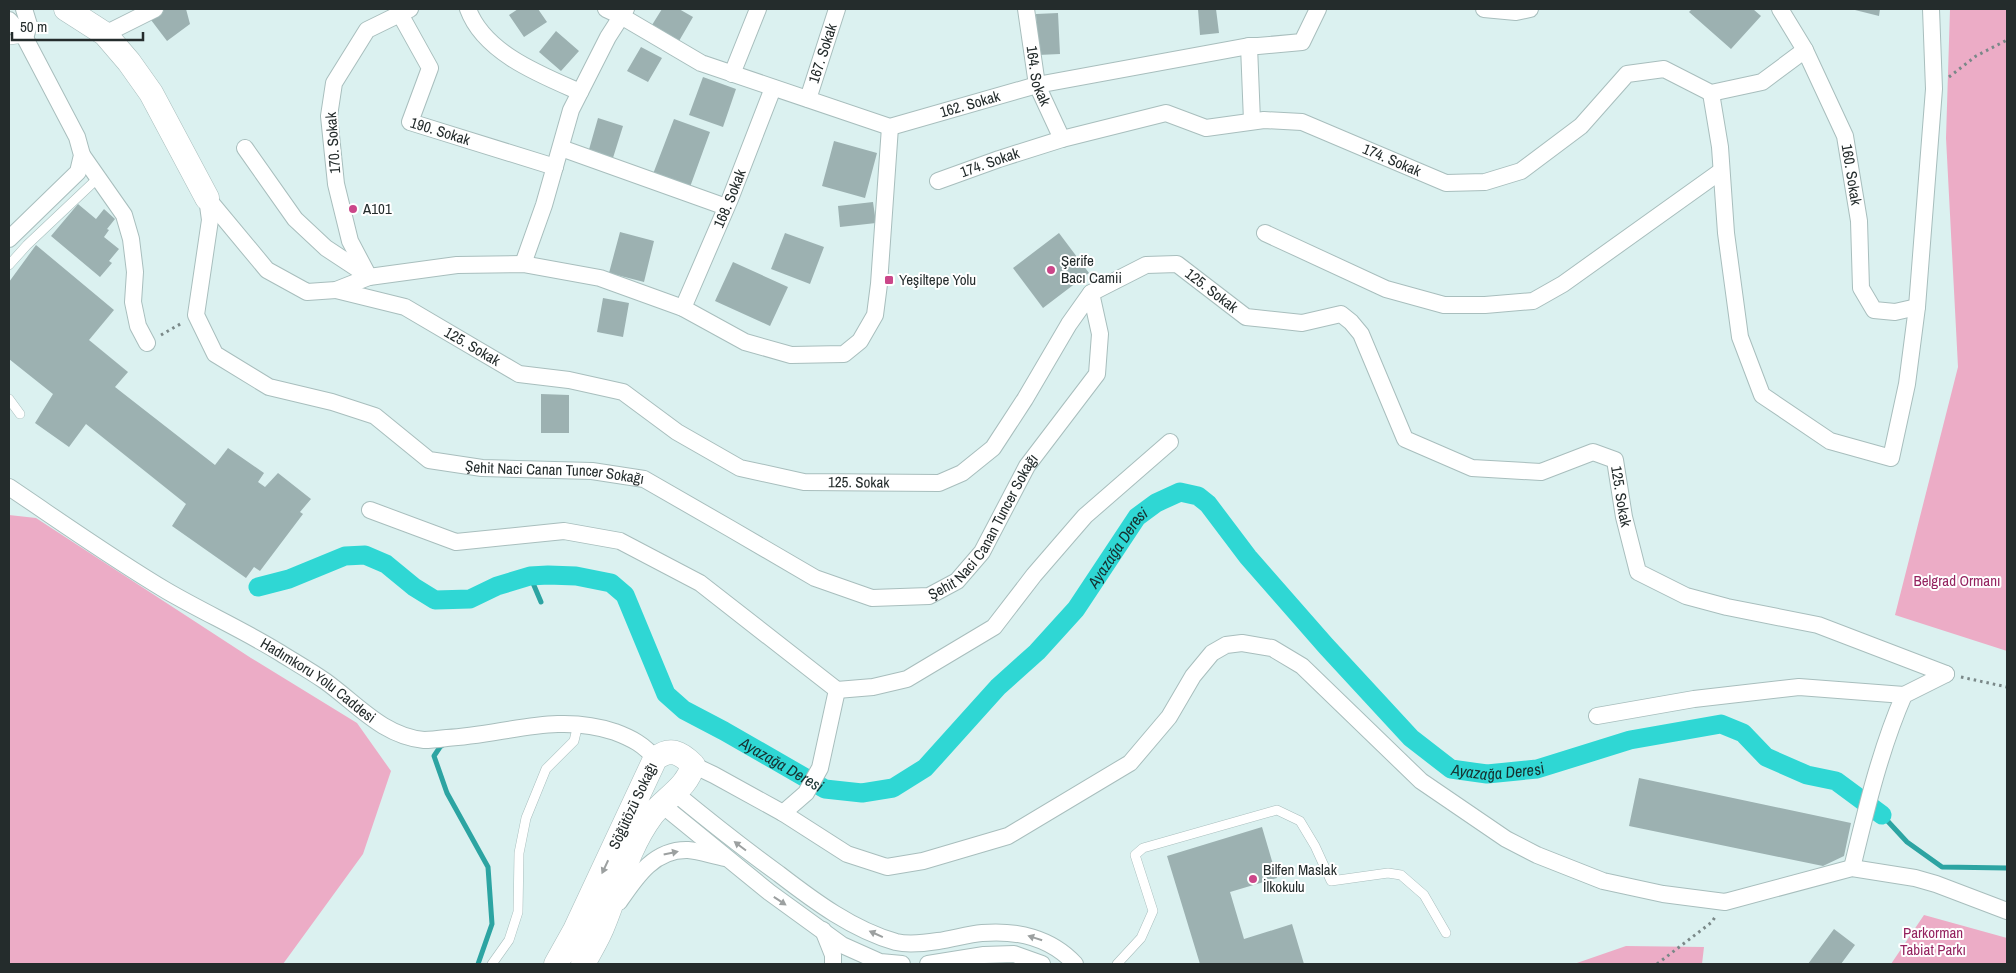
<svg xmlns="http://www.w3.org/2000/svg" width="2016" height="973" font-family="'Archivo Narrow',sans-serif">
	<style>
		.green { fill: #ecacc6 }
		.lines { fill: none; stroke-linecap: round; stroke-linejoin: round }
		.stream { stroke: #2ca4a2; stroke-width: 5 }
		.canal { stroke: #2fd7d4; stroke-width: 19 }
		.building { fill: #9cb1b1 }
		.lane-casing { stroke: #a8bebd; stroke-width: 10 }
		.street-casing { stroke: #a8bebd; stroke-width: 18 }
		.secondary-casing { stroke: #a8bebd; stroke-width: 25 }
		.path { stroke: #7a8888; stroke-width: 3; stroke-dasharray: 2.5 4; stroke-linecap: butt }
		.lane { stroke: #fff; stroke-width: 9 }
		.street { stroke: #fff; stroke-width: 16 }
		.secondary { stroke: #fff; stroke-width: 24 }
		.oneway { fill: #9ca0a0 }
		.poi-dot { fill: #cb4689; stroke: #fff; stroke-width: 2 }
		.labels { text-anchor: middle; stroke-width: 4; stroke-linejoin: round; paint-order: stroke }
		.street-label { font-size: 15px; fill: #242c2c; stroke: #fff }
		.poi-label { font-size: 15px; fill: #242c2c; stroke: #fff; text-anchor: start }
		.park-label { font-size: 15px; fill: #94225f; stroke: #fff }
		.water-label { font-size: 16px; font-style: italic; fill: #16302f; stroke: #fff }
	</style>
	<rect width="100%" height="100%" fill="#dbf1f0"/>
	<path class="green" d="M 1950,9 L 2007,9 L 2007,651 L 1895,615 L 1958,367 L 1946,138 Z
		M 9,515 L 36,518 L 251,658 L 357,723 L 391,771 L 363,854 L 283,964 L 9,964 Z
		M 1924,915 L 2007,938 L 2007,964 L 1891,964 Z
		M 1626,946 L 1704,947 L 1702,964 L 1574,964 Z"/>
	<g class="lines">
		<path class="stream" d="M 530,576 L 541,602
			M 446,743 L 440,747 L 434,756 L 447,793 L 488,867 L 492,924 L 478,964
			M 1882,815 L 1907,842 L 1942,867 L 2007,868"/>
		<path class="canal" id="s1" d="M 258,587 L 289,579 L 345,556 L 365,555 L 386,564 L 414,587 L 435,600 L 470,599 L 497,586 L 530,576 L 548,575 L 576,576 L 611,583 L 625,595 L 666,694 L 684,710 L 724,731 L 825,789 L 862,793 L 893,788 L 925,768 L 998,687 L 1037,652 L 1076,609 L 1137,517 L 1156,503 L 1180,492 L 1198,496 L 1208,504 L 1248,557 L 1326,646 L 1411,738 L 1451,769 L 1487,774 L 1537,769 L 1630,740 L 1721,724 L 1743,733 L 1766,757 L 1807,775 L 1836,781 L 1882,815"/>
	</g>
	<path class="building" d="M 162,9 L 186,9 L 190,24 L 167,41 L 148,16 Z
		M 518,9 L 538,9 L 547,22 L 524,37 L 509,15 Z
		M 662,9 L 679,9 L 693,17 L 679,41 L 652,25 Z
		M 1198,9 L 1216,9 L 1219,33 L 1200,35 Z
		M 1692,9 L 1753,9 L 1761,16 L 1731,49 L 1689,12 Z
		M 1851,9 L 1880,9 L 1879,16 Z
		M 1058,13 L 1060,54 L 1038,55 L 1036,14 Z
		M 556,31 L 579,51 L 561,71 L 539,52 Z
		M 641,47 L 662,58 L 648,82 L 627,71 Z
		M 703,77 L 736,89 L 723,127 L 689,115 Z
		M 598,118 L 623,126 L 612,161 L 588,153 Z
		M 674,119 L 710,132 L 690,187 L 653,174 Z
		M 834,141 L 877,153 L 865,198 L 822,186 Z
		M 873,202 L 876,223 L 840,227 L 838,206 Z
		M 78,204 L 96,219 L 104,209 L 115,219 L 107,229 L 109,230 L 104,237 L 119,249 L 109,261 L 112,263 L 100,277 L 51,236 Z
		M 620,232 L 654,241 L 644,282 L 609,273 Z
		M 785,233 L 824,247 L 810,284 L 771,269 Z
		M 1059,233 L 1089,273 L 1043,308 L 1013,268 Z
		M 36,245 L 114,310 L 89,340 L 128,372 L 115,387 L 215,465 L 228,448 L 264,473 L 258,482 L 265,487 L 278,473 L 311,499 L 300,512 L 303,514 L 260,571 L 254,567 L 246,578 L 172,526 L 186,504 L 86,424 L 69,447 L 35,423 L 53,394 L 9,359 L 9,282 Z
		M 733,262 L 788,287 L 770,326 L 715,301 Z
		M 603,298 L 629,303 L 623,337 L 597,332 Z
		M 541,394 L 569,395 L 569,433 L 541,433 Z
		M 1639,778 L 1851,823 L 1844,856 L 1823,866 L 1629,826 Z
		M 1262,827 L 1277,878 L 1230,892 L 1244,939 L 1292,924 L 1304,964 L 1200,964 L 1167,856 Z
		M 1834,929 L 1855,945 L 1841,964 L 1808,964 Z"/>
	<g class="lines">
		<defs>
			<path id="lane" d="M 9,40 L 25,38
				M 9,265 L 27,245 L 98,178
				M 9,399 L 20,414
				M 492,964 L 509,940 L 518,912 L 519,853 L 526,818 L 546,769 L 574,741 L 578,724
				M 1117,964 L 1141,938 L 1153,911 L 1135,855 L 1143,848 L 1277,810 L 1300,821 L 1315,846 L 1331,881 L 1388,873 L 1401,875 L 1424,895 L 1446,933"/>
			<g id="street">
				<path d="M 24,9 L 29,25 L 25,38"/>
				<path d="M 468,9 C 484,53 541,75 580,92"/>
				<path id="s2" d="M 606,9 L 621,16 L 701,63 L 890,127 L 1037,85 L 1249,46 L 1258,46 L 1302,42 L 1318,9"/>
				<path id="s3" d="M 1026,9 L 1037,85 L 1062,139"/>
				<path d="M 1484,9 L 1516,12 L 1530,9"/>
				<path id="s4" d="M 1780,9 L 1805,50 L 1845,136 L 1859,221 L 1861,288 L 1874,310 L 1895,312 L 1917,307"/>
				<path id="s5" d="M 400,14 L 430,68 L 410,122 L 555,167"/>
				<path d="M 9,20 L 25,38 L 77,137 L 82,155 L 78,172 L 9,239"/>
				<path d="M 105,34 L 155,9"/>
				<path d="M 1249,46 L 1252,121"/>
				<path d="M 732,74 L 758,9"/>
				<path d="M 1711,93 L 1720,147 L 1726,233 L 1740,337 L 1762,395 L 1830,441 L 1891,458 L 1907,384 L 1917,307 L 1934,89 L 1931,9"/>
				<path id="s6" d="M 808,99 L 837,9"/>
				<path d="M 245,148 L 295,219 L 326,248 L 367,275"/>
				<path d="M 561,148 L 726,207"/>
				<path d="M 82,155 L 124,215 L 131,239 L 135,272 L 133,302 L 138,326 L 147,343"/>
				<path id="s7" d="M 938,181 L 999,159 L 1062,139 L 1166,113 L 1206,128 L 1264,120 L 1302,122 L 1446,183 L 1485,182 L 1521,171 L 1581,126 L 1627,74 L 1664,69 L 1711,93 L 1762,82 L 1805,50"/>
				<path id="s8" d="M 207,198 L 210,220 L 196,315 L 215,354 L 269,387 L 332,402 L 375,416 L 429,460 L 482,468 L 592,471 L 644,479 L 731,529 L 815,578 L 872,598 L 929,596 L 957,581 L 982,552 L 1027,466 L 1097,374 L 1100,334 L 1091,293"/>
				<path d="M 208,199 L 267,270 L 307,292 L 336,290 L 369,277 L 457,265 L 523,264 L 600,278 L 683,308 L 745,342 L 791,355 L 844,354 L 860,341 L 875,315 L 879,284 L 890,127"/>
				<path d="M 1265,233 L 1386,289 L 1444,305 L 1485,305 L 1533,301 L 1563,284 L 1721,171"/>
				<path d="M 523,264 L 544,205 L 571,110 L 608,37 L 626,9"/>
				<path d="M 369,277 L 350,241 L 336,184 L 329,116 L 334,83 L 367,30 L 410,9"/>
				<path id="s9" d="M 336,290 L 405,307 L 519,374 L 569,380 L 623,392 L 677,432 L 740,468 L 804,482 L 939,483 L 962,473 L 993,448 L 1025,399 L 1069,324 L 1091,293 L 1146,265 L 1177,264 L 1246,317 L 1302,323 L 1341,314 L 1351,322 L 1361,334 L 1405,439 L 1472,468 L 1541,472 L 1593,452 L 1615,460 L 1624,517 L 1638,572 L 1686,596 L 1727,607 L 1818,625 L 1946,674"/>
				<path id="s10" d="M 683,308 L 730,199 L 773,88"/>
				<path id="s11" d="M 9,487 C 61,522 113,559 167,591 C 203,612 241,629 277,651 C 293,661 309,670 325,681 C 357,704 383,736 424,740 C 431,740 439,739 447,738 C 505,735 557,712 615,732 C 631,738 645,745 655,759"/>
				<path d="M 370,510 L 456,542 L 564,531 L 620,541 L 700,583 L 837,690"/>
				<path d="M 837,690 L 873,687 L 907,679 L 994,627 L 1034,575 L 1085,516 L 1170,442"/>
				<path d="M 1597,716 L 1694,699 L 1799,687 L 1904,695"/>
				<path d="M 693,765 L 714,775 L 783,813 L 847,854 L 887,867 L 923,861 L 1008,836 L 1130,763 L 1169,717 L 1193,676 L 1212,653 L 1226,645 L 1242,643 L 1272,648 L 1302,666 L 1421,781 L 1506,839 L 1537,855 L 1603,881 L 1663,894 L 1725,902 L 1852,868 L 1915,878 L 1936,884 L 2007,911"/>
				<path d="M 675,793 C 709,821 743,848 779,874 C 814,901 853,930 896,942 C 909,945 925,943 938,941 C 953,939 968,934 982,933 C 1017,930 1051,938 1075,964"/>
				<path d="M 661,804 L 769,892 L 842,945 L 880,962 L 902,964"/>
				<path d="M 783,813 L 806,793 L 820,768 L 837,690"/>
				<path d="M 1852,868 C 1866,810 1880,750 1904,695 L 1946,674"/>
				<path d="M 619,902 C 636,877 654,849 688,850 C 700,851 714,856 726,858"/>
				<path d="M 823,930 L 833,955 L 833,964"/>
				<path d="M 928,964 L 984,955 L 1014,954 L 1042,964"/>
			</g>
			<g id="secondary">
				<path d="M 66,9 L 105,34 L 129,62 L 151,93 L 207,198"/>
				<path id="s12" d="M 556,964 L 575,930 L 655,759 C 670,747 680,752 693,765 C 687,788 666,797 652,815 C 628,847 619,886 604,923 C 599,937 590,951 583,964"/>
			</g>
		</defs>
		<use href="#lane" class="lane-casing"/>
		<use href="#street" class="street-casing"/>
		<use href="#secondary" class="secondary-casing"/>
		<path class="path" d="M 1949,77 L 1976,56 L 2007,40
			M 161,335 L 182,323
			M 1961,677 L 2007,687
			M 1657,964 L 1712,922 L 1715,917"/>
		<use href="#lane" class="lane"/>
		<use href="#street" class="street"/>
		<use href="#secondary" class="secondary"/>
	</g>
	<defs><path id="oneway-solid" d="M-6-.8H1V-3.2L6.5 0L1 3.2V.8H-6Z" transform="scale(1.25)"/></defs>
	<g class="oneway">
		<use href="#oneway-solid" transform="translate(740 846) rotate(-143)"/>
		<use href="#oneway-solid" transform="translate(671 853) rotate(-12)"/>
		<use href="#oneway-solid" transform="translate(605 867) rotate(115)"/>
		<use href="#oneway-solid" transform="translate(780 901) rotate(34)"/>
		<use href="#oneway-solid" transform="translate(876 934) rotate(-156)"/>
		<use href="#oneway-solid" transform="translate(1035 938) rotate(-162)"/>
	</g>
	<g class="poi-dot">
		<circle cx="353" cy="209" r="5"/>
		<circle cx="1051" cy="270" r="5"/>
		<rect x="884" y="275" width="10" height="10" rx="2.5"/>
		<circle cx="1253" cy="879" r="5"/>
	</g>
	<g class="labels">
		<g class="street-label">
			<text dy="5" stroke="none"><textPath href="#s6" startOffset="48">167. Sokak</textPath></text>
			<text dy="5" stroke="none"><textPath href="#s3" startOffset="68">164. Sokak</textPath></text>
			<text dy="5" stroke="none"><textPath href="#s2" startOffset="392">162. Sokak</textPath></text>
			<text dy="5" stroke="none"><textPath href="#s5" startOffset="151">190. Sokak</textPath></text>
			<text transform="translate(333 143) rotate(-94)" y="5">170. Sokak</text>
			<text dy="5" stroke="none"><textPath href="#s7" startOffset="475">174. Sokak</textPath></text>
			<text dy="5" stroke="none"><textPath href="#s7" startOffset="55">174. Sokak</textPath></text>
			<text dy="5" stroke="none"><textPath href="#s4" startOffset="182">160. Sokak</textPath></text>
			<text dy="5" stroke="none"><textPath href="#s10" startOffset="119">168. Sokak</textPath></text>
			<text dy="5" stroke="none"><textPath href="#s9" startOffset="1034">125. Sokak</textPath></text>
			<text dy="5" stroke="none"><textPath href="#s9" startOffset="149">125. Sokak</textPath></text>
			<text dy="5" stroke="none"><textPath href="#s8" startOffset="531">Şehit Naci Canan Tuncer Sokağı</textPath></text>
			<text dy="5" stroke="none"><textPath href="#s9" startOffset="569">125. Sokak</textPath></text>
			<text dy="5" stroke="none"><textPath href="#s9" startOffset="1574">125. Sokak</textPath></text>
			<text dy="5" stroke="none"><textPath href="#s8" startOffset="1026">Şehit Naci Canan Tuncer Sokağı</textPath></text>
			<text dy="5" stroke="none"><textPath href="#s11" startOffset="365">Hadımkoru Yolu Caddesi</textPath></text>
			<text dy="5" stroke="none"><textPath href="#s12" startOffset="176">Söğütözü Sokağı</textPath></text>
		</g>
		<g class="poi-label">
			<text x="363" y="214">A101</text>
			<text x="1061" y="266">Şerife<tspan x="1061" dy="17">Bacı Camii</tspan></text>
			<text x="899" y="285">Yeşiltepe Yolu</text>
			<text x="1263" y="875">Bilfen Maslak<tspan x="1263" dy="17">İlkokulu</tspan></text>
		</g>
		<g class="park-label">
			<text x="1957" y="586">Belgrad Ormanı</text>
			<text x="1933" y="938">Parkorman<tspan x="1933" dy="17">Tabiat Parkı</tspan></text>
		</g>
		<g class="water-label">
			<text dy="6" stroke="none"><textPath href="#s1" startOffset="1089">Ayazağa Deresi</textPath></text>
			<text dy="6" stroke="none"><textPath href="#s1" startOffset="639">Ayazağa Deresi</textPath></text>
			<text dy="6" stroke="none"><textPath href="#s1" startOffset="1614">Ayazağa Deresi</textPath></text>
		</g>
	</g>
	<rect width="2016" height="973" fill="none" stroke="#242c2c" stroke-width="20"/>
	<path d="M12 32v8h131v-8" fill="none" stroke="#242c2c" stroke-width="2.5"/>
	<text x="20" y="32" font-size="15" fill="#242c2c" stroke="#ffffff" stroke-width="4" paint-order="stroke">50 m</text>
</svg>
